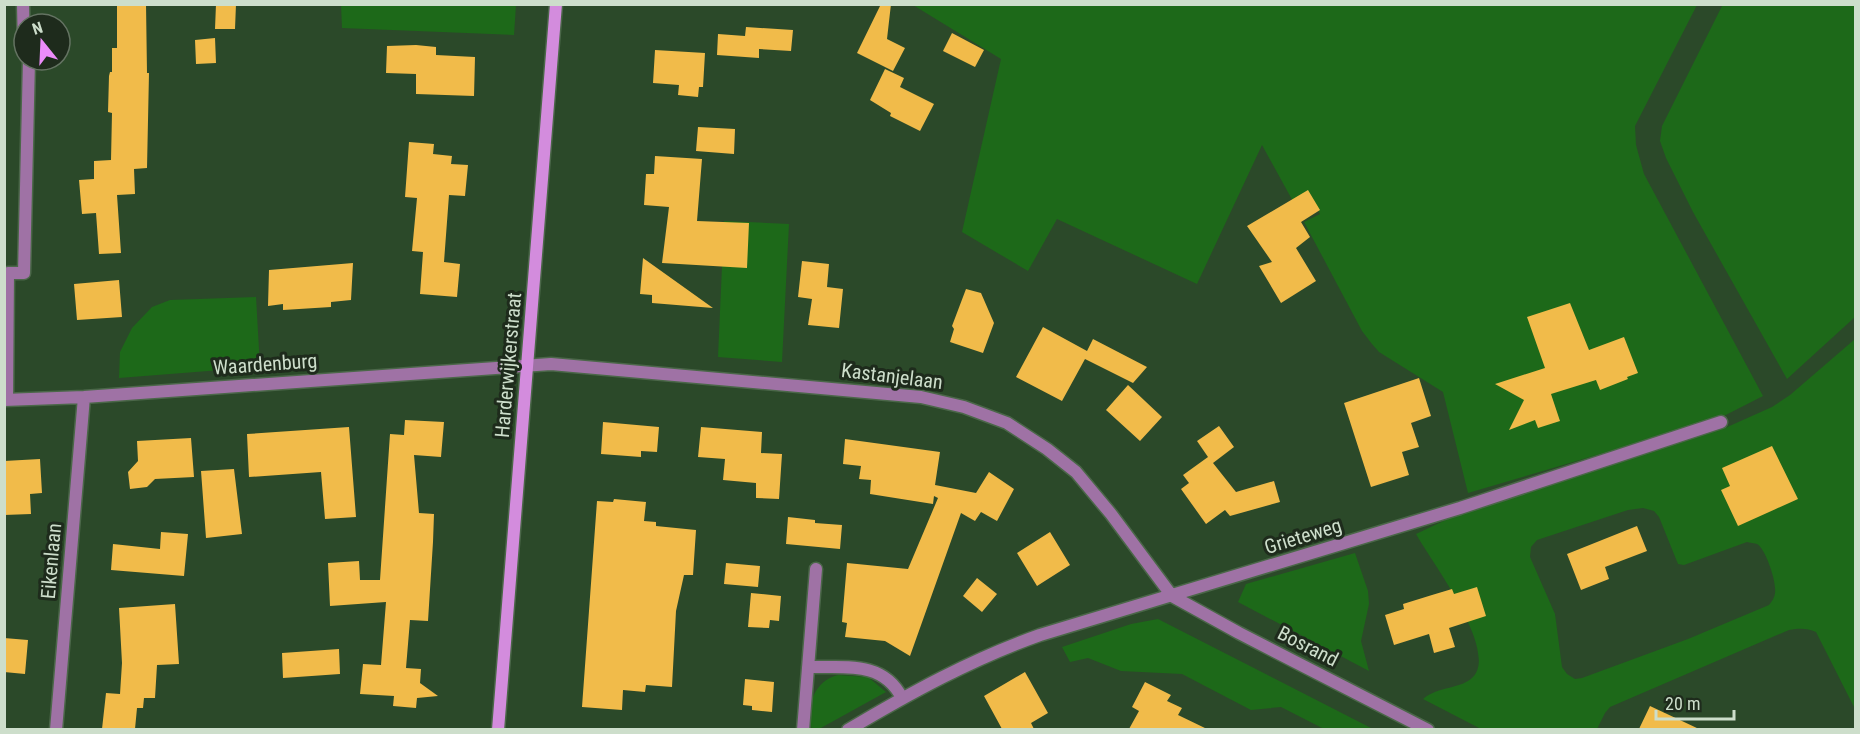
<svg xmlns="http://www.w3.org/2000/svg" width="1860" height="734" font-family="'Roboto Condensed',sans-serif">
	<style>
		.green { fill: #1d6919; fill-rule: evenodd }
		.building { fill: #f1bb4a }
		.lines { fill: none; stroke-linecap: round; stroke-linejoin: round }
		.street-casing { stroke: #4b6749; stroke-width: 15 }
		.secondary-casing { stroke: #4b6749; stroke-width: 15 }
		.street { stroke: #9f72a5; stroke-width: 12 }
		.secondary { stroke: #d38cdd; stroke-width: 12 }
		.labels { text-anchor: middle; stroke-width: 6; stroke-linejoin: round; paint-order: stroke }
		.street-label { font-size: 20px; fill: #cddecb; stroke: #1e2b1c }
	</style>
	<rect width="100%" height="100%" fill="#2b4929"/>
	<path class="green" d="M 1723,4 L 1855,5 L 1855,317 L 1787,379 L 1693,212 L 1666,158 L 1660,141 L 1662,126 Z
		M 341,5 L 516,5 L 514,35 L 342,28 Z
		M 913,5 L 1697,5 L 1635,126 L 1636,145 L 1644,174 L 1763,396 L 1716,420 L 1468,493 L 1443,392 L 1379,352 L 1372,344 L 1362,331 L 1304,222 L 1320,214 L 1311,197 L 1295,205 L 1262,145 L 1197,284 L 1057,219 L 1028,271 L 962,232 L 1001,59 Z
		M 724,221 L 789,224 L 782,362 L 718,357 Z
		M 256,297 L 260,367 L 119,378 L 120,352 L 132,328 L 152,307 L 170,300 Z
		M 1855,339 L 1855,709 L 1816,632 C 1807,628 1800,628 1789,630 L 1610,707 L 1605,713 L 1597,729 L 1481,729 L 1423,699 C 1438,686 1462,689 1473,677 C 1499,650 1431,561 1416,534 L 1473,507 L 1725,428 L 1772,407 L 1790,395 ZM 1643,508 L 1654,511 L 1659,517 L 1678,564 L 1684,565 L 1747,542 C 1749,543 1755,543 1757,544 C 1765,548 1775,578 1775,588 C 1776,595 1773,600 1769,605 L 1688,639 L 1582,678 L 1575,679 L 1567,674 L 1562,667 L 1555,614 L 1530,557 L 1531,547 L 1537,540 L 1628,510 Z
		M 1355,553 L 1368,591 L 1369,604 L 1361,641 L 1369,671 L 1238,602 L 1246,584 Z
		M 1158,619 L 1373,729 L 1324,729 L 1281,707 L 1251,710 L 1182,674 L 1121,671 L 1088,658 L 1070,662 L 1062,647 L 1131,624 Z
		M 838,675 L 868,677 L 886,692 L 819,729 L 812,730 C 805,707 814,681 838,675 Z"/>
	<path class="building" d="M 117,4 L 146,4 L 147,73 L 149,73 L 147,168 L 134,169 L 135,194 L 117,195 L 121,253 L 99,254 L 96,213 L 82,214 L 79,180 L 94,179 L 94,161 L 111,160 L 112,113 L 108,112 L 109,76 L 110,72 L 112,72 L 112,48 L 117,48 Z
		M 216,4 L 236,4 L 235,29 L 215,29 Z
		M 881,4 L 891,4 L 887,39 L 905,48 L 893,71 L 857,53 Z
		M 746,27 L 793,30 L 791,51 L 759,49 L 759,58 L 717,55 L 718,34 L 745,36 Z
		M 952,33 L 984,50 L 975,67 L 943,51 Z
		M 215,38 L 216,63 L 196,64 L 195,40 Z
		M 416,45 L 436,47 L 436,55 L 475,57 L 474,96 L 416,94 L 416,74 L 386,73 L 387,46 Z
		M 655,50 L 705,53 L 703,87 L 699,87 L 698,97 L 678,95 L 679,85 L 653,83 Z
		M 885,69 L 904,78 L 900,87 L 934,104 L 920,131 L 890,116 L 891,113 L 870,100 Z
		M 698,127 L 735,129 L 734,154 L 696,151 Z
		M 409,142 L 434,144 L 433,154 L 452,156 L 451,164 L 468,165 L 465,196 L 449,195 L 444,262 L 460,264 L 457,297 L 420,294 L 423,252 L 412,251 L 417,198 L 405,197 Z
		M 655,156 L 702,159 L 697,221 L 749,223 L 747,268 L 662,263 L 669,207 L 644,205 L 646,174 L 654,174 Z
		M 1308,190 L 1320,210 L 1301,222 L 1310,237 L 1296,248 L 1316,281 L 1281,303 L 1259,266 L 1272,262 L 1247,226 Z
		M 643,258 L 713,308 L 652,303 L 652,295 L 640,294 Z
		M 802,261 L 829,264 L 827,287 L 843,289 L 839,328 L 808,325 L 812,299 L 798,297 Z
		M 353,263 L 351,300 L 331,302 L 331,307 L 283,310 L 283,304 L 268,306 L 269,270 Z
		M 119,280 L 122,317 L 77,320 L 74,284 Z
		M 966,289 L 981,293 L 994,323 L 983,353 L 950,342 L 954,329 L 952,326 Z
		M 1570,303 L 1589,350 L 1624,337 L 1638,373 L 1627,377 L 1628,379 L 1600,390 L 1596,380 L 1551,394 L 1560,421 L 1538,428 L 1535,420 L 1509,430 L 1524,400 L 1495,384 L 1545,368 L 1527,317 Z
		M 1043,327 L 1087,351 L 1093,339 L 1147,367 L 1133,383 L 1085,359 L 1062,401 L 1016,377 Z
		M 1419,378 L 1431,416 L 1411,423 L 1419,447 L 1402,452 L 1409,475 L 1371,487 L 1344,403 Z
		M 1128,385 L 1162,417 L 1140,441 L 1106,410 Z
		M 405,420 L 444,422 L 441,457 L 414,455 L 419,513 L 434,514 L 433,542 L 428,621 L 410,620 L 406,668 L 421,669 L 420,683 L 438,696 L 417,698 L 416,708 L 393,706 L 394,696 L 360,694 L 363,664 L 381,665 L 386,602 L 330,606 L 328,563 L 359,561 L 360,580 L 380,580 L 390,434 L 404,435 Z
		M 603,422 L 659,427 L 657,452 L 641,451 L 641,457 L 601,454 Z
		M 1219,426 L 1234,447 L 1213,463 L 1236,492 L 1274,481 L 1280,502 L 1230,516 L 1225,510 L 1206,524 L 1181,489 L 1189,483 L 1183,475 L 1208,457 L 1197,441 Z
		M 349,427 L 356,517 L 325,519 L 321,472 L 249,477 L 247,434 Z
		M 701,427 L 762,432 L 761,453 L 782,454 L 779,499 L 756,498 L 756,483 L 723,480 L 725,459 L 698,457 Z
		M 191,438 L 194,477 L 155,479 L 147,487 L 130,489 L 128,472 L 138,461 L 137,441 Z
		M 845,439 L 940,452 L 935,485 L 976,493 L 989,472 L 1014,489 L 997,521 L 981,512 L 975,521 L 961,513 L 910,656 L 885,641 L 845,637 L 847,623 L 842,622 L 847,563 L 908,569 L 938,498 L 934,496 L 933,504 L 870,494 L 871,480 L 859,479 L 861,466 L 843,464 Z
		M 1772,446 L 1798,499 L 1738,526 L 1721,490 L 1730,486 L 1722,468 Z
		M 40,459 L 42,493 L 30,494 L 31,514 L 4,515 L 4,461 Z
		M 234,469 L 242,534 L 206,538 L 201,471 Z
		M 614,499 L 646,502 L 644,521 L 656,522 L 656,526 L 696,530 L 693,575 L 684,575 L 676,611 L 672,687 L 646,685 L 645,692 L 623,690 L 622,710 L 582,707 L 597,501 L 613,502 Z
		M 788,517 L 815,520 L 815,523 L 842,525 L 840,549 L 786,544 Z
		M 1637,526 L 1647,551 L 1605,567 L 1609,579 L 1581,590 L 1567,554 Z
		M 161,532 L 188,534 L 184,576 L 111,570 L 113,544 L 160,549 Z
		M 1050,532 L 1070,565 L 1037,586 L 1017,553 Z
		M 726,563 L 760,566 L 758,587 L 724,584 Z
		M 977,578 L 997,594 L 982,612 L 963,596 Z
		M 1477,587 L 1486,616 L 1449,628 L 1455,647 L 1434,653 L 1429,634 L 1394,645 L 1385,615 L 1404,609 L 1403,604 L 1432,595 L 1452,589 L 1454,594 Z
		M 751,593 L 781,596 L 779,621 L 770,620 L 769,628 L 748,627 Z
		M 175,604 L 179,664 L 157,665 L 155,698 L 144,698 L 143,708 L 137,708 L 135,729 L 102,729 L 106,693 L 120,694 L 122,663 L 119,608 Z
		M 4,638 L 28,640 L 25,674 L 4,672 Z
		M 339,649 L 340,674 L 283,678 L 282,653 Z
		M 1025,672 L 1048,713 L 1031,723 L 1034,729 L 1002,729 L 984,696 Z
		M 745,679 L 774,682 L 772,712 L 752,710 L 752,706 L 743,705 Z
		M 1145,682 L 1171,695 L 1167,701 L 1182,708 L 1178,715 L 1207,729 L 1129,729 L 1139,711 L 1132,707 Z
		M 1650,706 L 1699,729 L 1639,729 Z"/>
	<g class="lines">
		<defs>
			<path id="street" d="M 23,4 L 24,51
				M 4,400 L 84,397 L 551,364 L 921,397 L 964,407 L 1007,423 L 1047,449 L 1076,472 L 1111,514 L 1172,596 L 1239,633 L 1428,730
				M 7,400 L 8,273 L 24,273 L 29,60
				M 808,667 C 844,668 883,660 902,698
				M 56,730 L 84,397
				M 803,730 L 816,569
				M 848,730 C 910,693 972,659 1040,635 L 1460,508 L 1721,422"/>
			<path id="secondary" d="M 498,730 L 556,4"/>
		</defs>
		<use href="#street" class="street-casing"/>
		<use href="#secondary" class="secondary-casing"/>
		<use href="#street" class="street"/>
		<use href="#secondary" class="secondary"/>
	</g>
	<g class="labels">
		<g class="street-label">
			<text transform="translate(265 364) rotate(-4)" y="7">Waardenburg</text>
			<text transform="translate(508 365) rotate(-85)" y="7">Harderwijkerstraat</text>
			<text transform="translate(892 376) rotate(7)" y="7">Kastanjelaan</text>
			<text transform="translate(1303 536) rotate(-17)" y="7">Grieteweg</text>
			<text transform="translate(51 561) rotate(-85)" y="7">Eikenlaan</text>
			<text transform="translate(1308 646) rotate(27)" y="7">Bosrand</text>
		</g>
	</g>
	<rect width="1860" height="734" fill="none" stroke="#cddecb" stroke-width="12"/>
	<g transform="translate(42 42) rotate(342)"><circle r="28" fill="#1e2b1c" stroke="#647362" stroke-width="1.5"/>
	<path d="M0-4.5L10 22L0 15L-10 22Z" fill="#ec8cfa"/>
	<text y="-9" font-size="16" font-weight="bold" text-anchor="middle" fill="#cddecb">N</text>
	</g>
	<path d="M1656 710v9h78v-9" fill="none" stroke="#cddecb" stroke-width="3"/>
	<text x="1665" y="710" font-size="18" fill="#cddecb" stroke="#1e2b1c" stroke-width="4.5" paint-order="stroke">20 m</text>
</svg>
